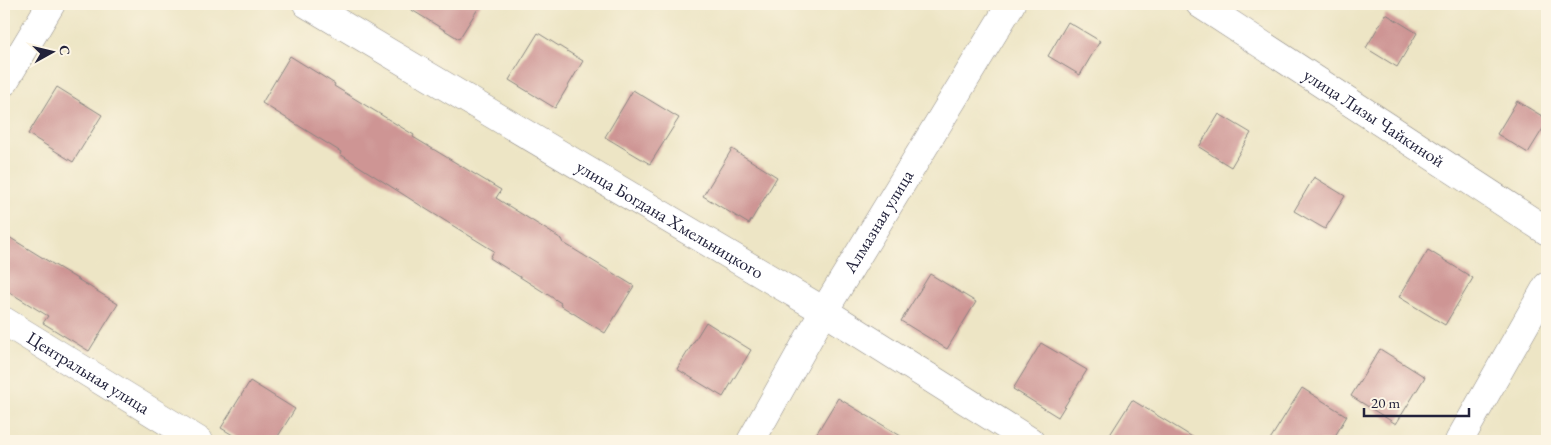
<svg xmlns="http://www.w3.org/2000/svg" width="1551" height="445" font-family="'EB Garamond',serif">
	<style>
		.building { fill: #ce9594 }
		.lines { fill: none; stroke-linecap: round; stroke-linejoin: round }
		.minor-casing { stroke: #888480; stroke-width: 29 }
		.minor { stroke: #fff; stroke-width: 28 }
		.labels { text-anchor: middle; stroke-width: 4.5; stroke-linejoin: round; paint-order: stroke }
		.street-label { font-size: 18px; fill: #22223b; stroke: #fcf5e5 }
	</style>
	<rect width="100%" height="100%" fill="#fcf5e5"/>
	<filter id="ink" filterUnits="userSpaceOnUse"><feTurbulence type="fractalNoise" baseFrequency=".02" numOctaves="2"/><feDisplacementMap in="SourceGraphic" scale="10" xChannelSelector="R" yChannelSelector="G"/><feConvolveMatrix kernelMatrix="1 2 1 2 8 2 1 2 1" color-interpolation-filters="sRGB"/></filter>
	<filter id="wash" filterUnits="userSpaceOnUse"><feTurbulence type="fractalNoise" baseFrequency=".0096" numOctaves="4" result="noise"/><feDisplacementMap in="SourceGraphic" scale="20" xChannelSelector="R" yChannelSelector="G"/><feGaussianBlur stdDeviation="1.12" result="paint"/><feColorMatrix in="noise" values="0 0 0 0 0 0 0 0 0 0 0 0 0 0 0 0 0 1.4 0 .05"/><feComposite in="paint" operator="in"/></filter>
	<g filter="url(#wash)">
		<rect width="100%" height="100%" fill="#ede5c5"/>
		<g id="blocks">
			<path class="building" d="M 402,4 L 481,4 L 459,39 Z
				M 1386,14 L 1417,33 L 1397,67 L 1366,48 Z
				M 1068,22 L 1100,41 L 1080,75 L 1048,56 Z
				M 538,33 L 583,61 L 555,108 L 509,80 Z
				M 290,56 L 335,84 L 334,86 L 414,135 L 413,137 L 501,190 L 496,198 L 563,240 L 562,242 L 634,286 L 605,333 L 560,305 L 561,303 L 490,258 L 494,251 L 426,209 L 340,154 L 341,152 L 262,103 Z
				M 57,87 L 102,115 L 73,162 L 28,134 Z
				M 633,90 L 679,118 L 650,164 L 605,137 Z
				M 1517,101 L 1547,119 L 1547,122 L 1528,153 L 1497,134 Z
				M 1219,114 L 1251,133 L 1231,167 L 1199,147 Z
				M 732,149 L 777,177 L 749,224 L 703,196 Z
				M 1314,177 L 1345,196 L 1325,229 L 1294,211 Z
				M 4,234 L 118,304 L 89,351 L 43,323 L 48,316 L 4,289 Z
				M 1428,250 L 1473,278 L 1445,325 L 1399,297 Z
				M 930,274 L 976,302 L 947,349 L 901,321 Z
				M 706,322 L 751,350 L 723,397 L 677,369 Z
				M 1041,343 L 1087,370 L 1058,417 L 1013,389 Z
				M 1380,349 L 1425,377 L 1396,424 L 1351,396 Z
				M 250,381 L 295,409 L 275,441 L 243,441 L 221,428 Z
				M 1302,388 L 1347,416 L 1332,441 L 1269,441 Z
				M 838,398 L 909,441 L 812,441 Z
				M 1132,400 L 1199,441 L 1106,441 Z"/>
		</g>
	</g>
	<g filter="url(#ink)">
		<use href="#blocks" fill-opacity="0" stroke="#888480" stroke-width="1"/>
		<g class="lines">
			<defs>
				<g id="minor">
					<path id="s1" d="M 307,4 L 824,311 L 1030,441"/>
					<path id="s2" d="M 1200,4 L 1547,231"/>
					<path d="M 4,82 L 51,4"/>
					<path id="s3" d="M 4,321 L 199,441"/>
					<path id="s4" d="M 751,441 L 824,311 L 1011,4"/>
					<path d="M 1459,441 L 1547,286"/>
				</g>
			</defs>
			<use href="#minor" class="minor-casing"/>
			<use href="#minor" class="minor"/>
		</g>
	</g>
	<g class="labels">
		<g class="street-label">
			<text dy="6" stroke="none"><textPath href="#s2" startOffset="208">улица Лизы Чайкиной</textPath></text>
			<text dy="6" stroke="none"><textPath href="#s1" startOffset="422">улица Богдана Хмельницкого</textPath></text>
			<text dy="6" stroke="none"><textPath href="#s4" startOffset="254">Алмазная улица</textPath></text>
			<text dy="6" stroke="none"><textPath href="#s3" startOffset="99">Центральная улица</textPath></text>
		</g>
	</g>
	<rect width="1551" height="445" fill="none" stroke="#fcf5e5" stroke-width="20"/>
	<g transform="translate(52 52) rotate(82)" stroke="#fcf5e5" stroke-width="4" paint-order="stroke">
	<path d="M0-4L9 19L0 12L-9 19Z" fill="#22223b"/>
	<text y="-8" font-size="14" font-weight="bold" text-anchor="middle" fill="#22223b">С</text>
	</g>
	<path d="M1364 408v8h105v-8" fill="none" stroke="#22223b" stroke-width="2.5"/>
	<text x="1371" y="408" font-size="15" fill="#22223b" stroke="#fcf5e5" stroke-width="4" paint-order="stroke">20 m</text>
</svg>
